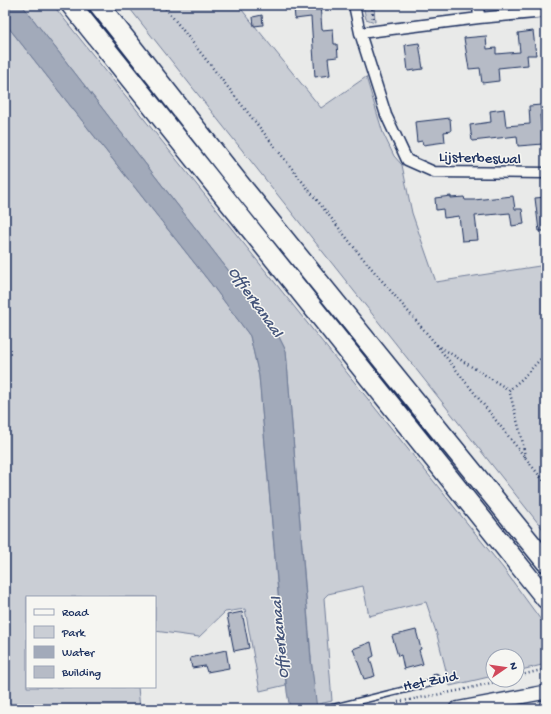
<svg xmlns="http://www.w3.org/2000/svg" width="551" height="714" font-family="'Gochi Hand',sans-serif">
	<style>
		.green { fill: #caced5; stroke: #727e9a }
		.water { fill: #a2aaba; stroke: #6c7995 }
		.building { fill: #b6bbc6; stroke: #1b2f5e }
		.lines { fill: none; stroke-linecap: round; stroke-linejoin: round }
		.service-casing { stroke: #1b2f5e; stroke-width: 8 }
		.minor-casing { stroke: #1b2f5e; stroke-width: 13 }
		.tertiary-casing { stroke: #1b2f5e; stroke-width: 16 }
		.motorway-casing { stroke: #1b2f5e; stroke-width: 22 }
		.path { stroke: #1b2f5e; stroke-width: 2.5; stroke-dasharray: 1 3; stroke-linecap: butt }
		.service { stroke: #f6f6f2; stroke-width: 5 }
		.minor { stroke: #f6f6f2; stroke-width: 10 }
		.tertiary { stroke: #f6f6f2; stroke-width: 13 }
		.motorway { stroke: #f6f6f2; stroke-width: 19 }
		.labels { text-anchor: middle; stroke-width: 3; stroke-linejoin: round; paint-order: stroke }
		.street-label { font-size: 15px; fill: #1b2f5e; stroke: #f6f6f2 }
		.water-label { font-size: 16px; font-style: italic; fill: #44547a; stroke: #f6f6f2 }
	</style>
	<rect width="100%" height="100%" fill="#e9eae9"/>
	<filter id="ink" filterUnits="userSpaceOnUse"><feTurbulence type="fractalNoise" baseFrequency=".025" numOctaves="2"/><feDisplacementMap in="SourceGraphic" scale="8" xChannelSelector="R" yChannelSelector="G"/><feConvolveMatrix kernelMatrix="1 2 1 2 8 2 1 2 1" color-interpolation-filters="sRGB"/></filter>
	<g filter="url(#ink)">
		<path class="green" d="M 22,5 L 53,5 L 503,568 L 546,627 L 546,664 L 517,671 L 517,656 L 493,656 L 493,676 L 450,686 L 437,635 L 426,602 L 369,616 L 363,586 L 328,594 L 324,598 L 332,701 L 315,705 L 286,351 L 277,333 Z
			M 127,5 L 238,5 L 321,108 L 366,77 L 383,133 L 394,156 L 402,165 L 412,213 L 436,282 L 546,265 L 546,533 Z
			M 363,5 L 374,5 L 375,22 L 366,19 Z
			M 5,23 L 215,289 L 250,336 L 259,376 L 286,685 L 260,691 L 245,609 L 225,612 L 199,637 L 155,631 L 155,597 L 27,597 L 27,687 L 138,687 L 140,709 L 5,709 Z"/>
		<path class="water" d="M 5,5 L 22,5 L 277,333 L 286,351 L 311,660 L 317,709 L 290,709 L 287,692 L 259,376 L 250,336 L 215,289 L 5,23 Z"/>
		<path class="building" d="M 300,5 L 320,5 L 322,30 L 333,29 L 334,44 L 337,44 L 338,57 L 328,58 L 330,75 L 315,77 L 311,17 L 295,19 L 294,7 L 300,7 Z
			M 262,15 L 263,25 L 254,26 L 253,17 Z
			M 533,31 L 536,55 L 527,55 L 528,65 L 498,68 L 499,81 L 482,83 L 480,68 L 469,69 L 464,38 L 486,36 L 487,49 L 496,48 L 496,54 L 520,52 L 518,33 Z
			M 419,43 L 423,69 L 408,71 L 405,45 Z
			M 541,105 L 542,114 L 540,115 L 543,144 L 518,146 L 517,136 L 472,141 L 470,125 L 491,122 L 490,111 L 504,109 L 506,126 L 530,124 L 529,106 Z
			M 450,118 L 451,131 L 444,132 L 445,142 L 423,145 L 422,141 L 417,142 L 415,122 Z
			M 451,196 L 451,198 L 464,197 L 465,200 L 474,200 L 513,196 L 515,209 L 522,209 L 524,224 L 512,226 L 510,213 L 475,216 L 478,240 L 462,241 L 459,216 L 444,218 L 443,209 L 436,210 L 435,198 Z
			M 546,197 L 546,231 L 539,231 L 535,198 Z
			M 242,612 L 249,648 L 234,651 L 227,615 Z
			M 416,630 L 421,649 L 419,650 L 423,664 L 404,669 L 401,655 L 398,656 L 392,636 Z
			M 371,642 L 374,656 L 370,658 L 375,676 L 364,679 L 353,649 Z
			M 226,650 L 229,668 L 207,672 L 205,666 L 192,668 L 190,658 Z"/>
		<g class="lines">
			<defs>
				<path id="service" d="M 208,709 L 218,709
					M 327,709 L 432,683 L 436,677"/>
				<path id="minor" d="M 354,5 L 360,33 L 479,18 L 546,12
					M 478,5 L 479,18
					M 360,33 L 386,115 L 407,160 L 434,172 L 546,173"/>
				<path id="tertiary" d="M 456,709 L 546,692"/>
				<path id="motorway" d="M 71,5 L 546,599
					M 99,5 L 239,183 L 546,562"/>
			</defs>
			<use href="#service" class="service-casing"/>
			<use href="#minor" class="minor-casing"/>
			<use href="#tertiary" class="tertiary-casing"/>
			<use href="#motorway" class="motorway-casing"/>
			<path class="path" d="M 163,5 L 361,256 L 435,343 L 546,484
				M 372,5 L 373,21
				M 437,345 L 509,390
				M 525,457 L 522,439 L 509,390 L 523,378 L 546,353
				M 517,676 L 546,669
				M 398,702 L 462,690 L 503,680"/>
			<use href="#service" class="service"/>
			<use href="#minor" class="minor"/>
			<use href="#tertiary" class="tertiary"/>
			<use href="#motorway" class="motorway"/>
		</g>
	</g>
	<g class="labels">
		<g class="street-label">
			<text transform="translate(480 157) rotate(2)" y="5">Lijsterbeswal</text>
			<text transform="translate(430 680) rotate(-11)" y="5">Het Zuid</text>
		</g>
		<g class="water-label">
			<text transform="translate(257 301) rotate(55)" y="6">Offierkanaal</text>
			<text transform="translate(278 638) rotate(-95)" y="6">Offierkanaal</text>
		</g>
	</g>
	<rect width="551" height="714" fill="none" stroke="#f6f6f2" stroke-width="20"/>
	<rect x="10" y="10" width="531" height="694" fill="none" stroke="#1b2f5e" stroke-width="1.5" filter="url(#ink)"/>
	<rect x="26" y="596" width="130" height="92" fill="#f6f6f2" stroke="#9ea6b7"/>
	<rect x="34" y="609" width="20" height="6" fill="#f6f6f2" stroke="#9ea6b7"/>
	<text x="62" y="616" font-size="12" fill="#1b2f5e">Road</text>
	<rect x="34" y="626" width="20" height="12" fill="#caced5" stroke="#9ea6b7"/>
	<text x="62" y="636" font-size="12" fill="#1b2f5e">Park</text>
	<rect x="34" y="646" width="20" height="12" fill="#a2aaba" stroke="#9ea6b7"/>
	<text x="62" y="656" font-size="12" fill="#1b2f5e">Water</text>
	<rect x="34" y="666" width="20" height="12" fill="#b6bbc6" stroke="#9ea6b7"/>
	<text x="62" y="676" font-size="12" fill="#1b2f5e">Building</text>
	<g transform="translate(505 668) rotate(77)"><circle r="19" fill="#f6f6f2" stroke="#9ea6b7"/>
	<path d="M0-3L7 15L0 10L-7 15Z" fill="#d1495b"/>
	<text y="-6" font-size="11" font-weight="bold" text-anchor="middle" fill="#1b2f5e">N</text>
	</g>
</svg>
